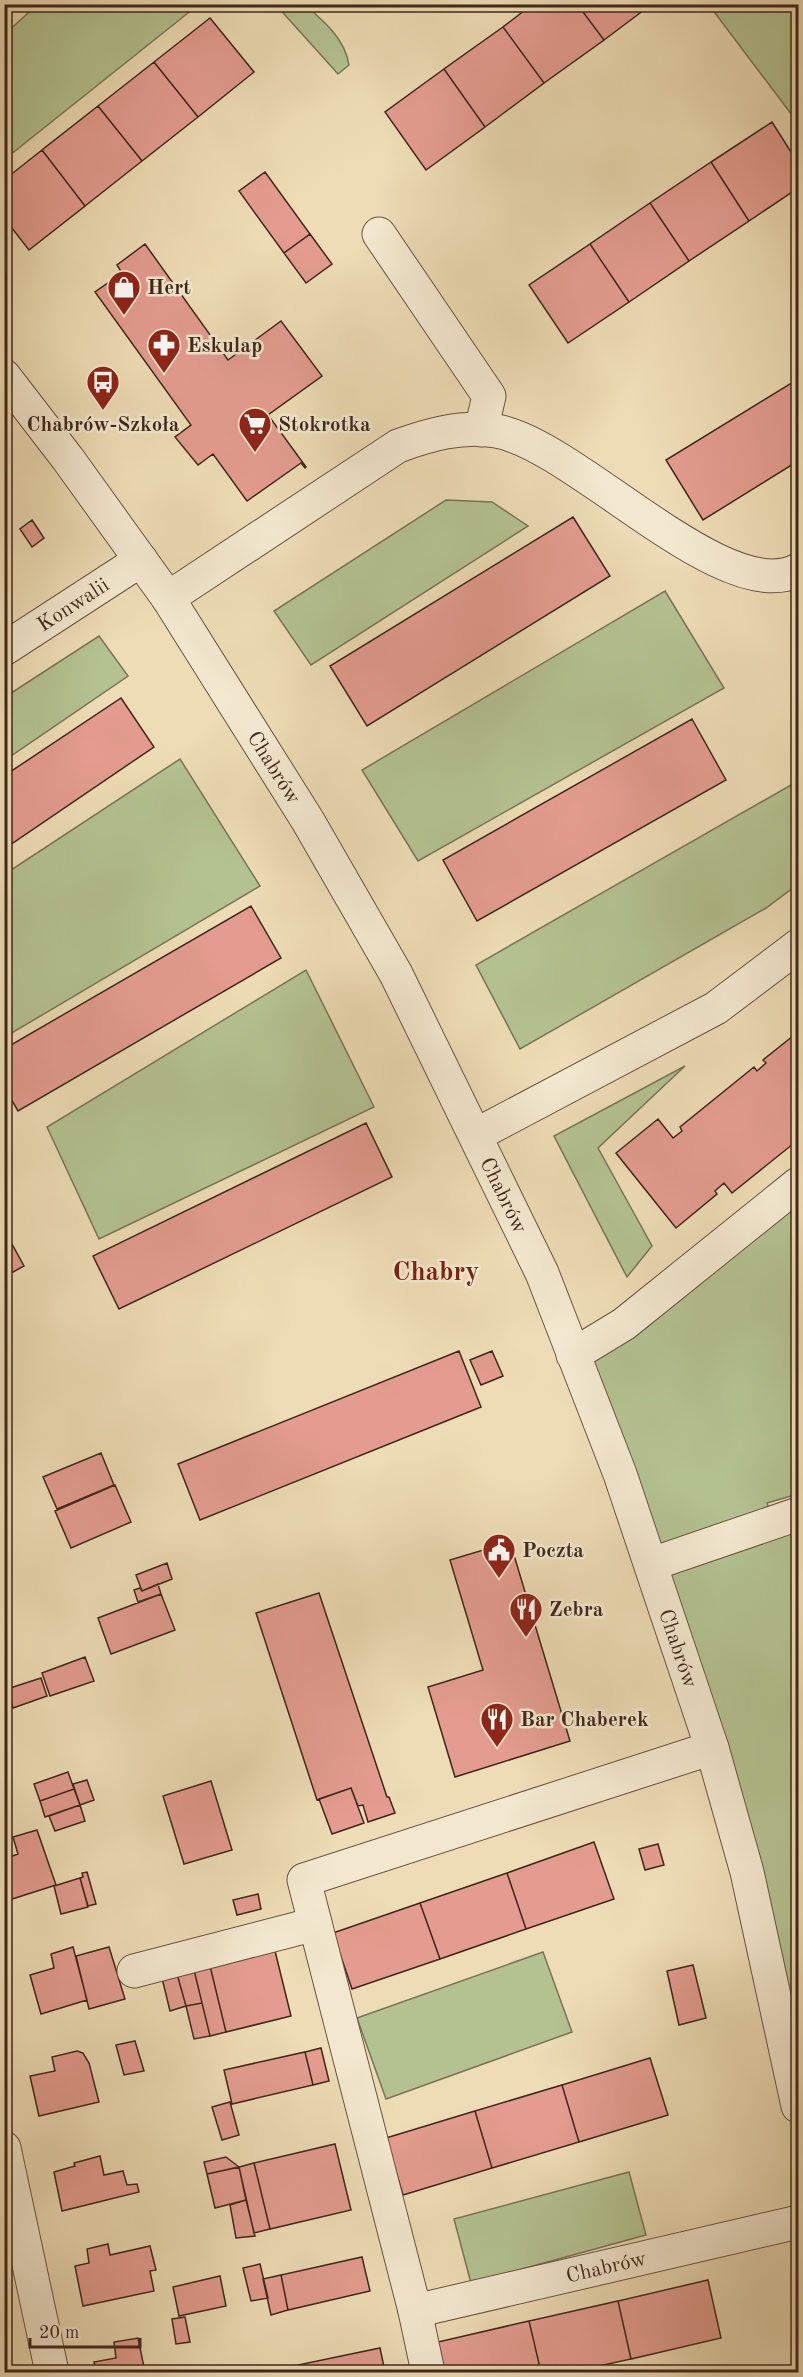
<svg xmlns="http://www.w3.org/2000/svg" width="803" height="2377" font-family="'Old Standard TT',serif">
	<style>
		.green { fill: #b4c291; stroke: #7a7456; stroke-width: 1.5 }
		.building { fill: #e39c8f; stroke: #3f271a; stroke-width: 1.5 }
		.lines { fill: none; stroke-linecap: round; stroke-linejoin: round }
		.minor-casing { stroke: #6a5441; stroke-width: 35 }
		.minor { stroke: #f3e8cf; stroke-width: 33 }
		.labels { text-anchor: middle; stroke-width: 5; stroke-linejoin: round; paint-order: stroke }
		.poi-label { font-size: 21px; font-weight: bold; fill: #3f271a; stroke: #f3e8cf; text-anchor: start }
		.street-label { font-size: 21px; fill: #3f271a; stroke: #f3e8cf }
		.district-label { font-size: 27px; font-weight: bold; fill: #7a1f14; stroke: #f3e8cf }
	</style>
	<rect width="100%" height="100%" fill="#eddcb5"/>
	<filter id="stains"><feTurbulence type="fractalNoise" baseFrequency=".00333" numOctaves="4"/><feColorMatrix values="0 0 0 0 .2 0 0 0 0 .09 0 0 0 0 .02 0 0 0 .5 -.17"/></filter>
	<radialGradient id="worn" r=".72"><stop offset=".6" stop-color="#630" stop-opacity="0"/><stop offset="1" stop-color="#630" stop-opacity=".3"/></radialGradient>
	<path class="green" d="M 38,4 L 198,4 L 198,5 L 5,159 L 5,34 Z
		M 276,5 L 305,5 C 324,21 345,39 349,65 L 338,74 Z
		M 709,5 L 798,5 L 798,35 L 793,40 L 798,47 L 798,123 Z
		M 446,500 L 492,502 L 528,526 L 311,665 L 274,611 Z
		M 665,591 L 724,688 L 418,861 L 362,770 Z
		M 99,636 L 128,676 L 5,760 L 5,697 Z
		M 180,759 L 260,886 L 5,1037 L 5,874 Z
		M 798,781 L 798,884 L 766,908 L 520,1049 L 476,965 Z
		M 306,970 L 374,1107 L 99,1239 L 47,1127 Z
		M 685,1066 L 598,1148 L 652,1246 L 627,1277 L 554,1136 Z
		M 798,1184 L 798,1494 L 767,1503 L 773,1521 L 798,1524 L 798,2106 L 786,2044 L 573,1355 Z
		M 543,1952 L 572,2032 L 386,2099 L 357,2018 Z
		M 629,2172 L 646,2235 L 471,2283 L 454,2219 Z"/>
	<path class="building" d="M 533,4 L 577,4 L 604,40 L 544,83 L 503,27 Z
		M 577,4 L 652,4 L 604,40 Z
		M 210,18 L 254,72 L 198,117 L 154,62 Z
		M 503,27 L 544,83 L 485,127 L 444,69 Z
		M 154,62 L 198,117 L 142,161 L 98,106 Z
		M 444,69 L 485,127 L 426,170 L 385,112 Z
		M 98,106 L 142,161 L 85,206 L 42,150 Z
		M 772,122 L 798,163 L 798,188 L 749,221 L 711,162 Z
		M 42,150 L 85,206 L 29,250 L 4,218 L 4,180 Z
		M 711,162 L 749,221 L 689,261 L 650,203 Z
		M 265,172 L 310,234 L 284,253 L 239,191 Z
		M 650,203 L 689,261 L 629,302 L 590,244 Z
		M 310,234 L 332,264 L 306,283 L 284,253 Z
		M 145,244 L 228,360 L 281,321 L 322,376 L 268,415 L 306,467 L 305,468 L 301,463 L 247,501 L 213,454 L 198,465 L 175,437 L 191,425 L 95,292 L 122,273 L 117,265 Z
		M 590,244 L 629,302 L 568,343 L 529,285 Z
		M 798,379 L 798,461 L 703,520 L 666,460 Z
		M 573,517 L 610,576 L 367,726 L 330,666 Z
		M 32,520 L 44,538 L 32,547 L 20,529 Z
		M 121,698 L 154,747 L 4,849 L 4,776 Z
		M 692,719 L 726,780 L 477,921 L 443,860 Z
		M 251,906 L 281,958 L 18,1111 L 4,1087 L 4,1049 Z
		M 798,1032 L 798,1140 L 732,1193 L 724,1183 L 715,1191 L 717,1194 L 676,1228 L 616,1153 L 658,1119 L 673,1138 L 682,1131 L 680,1127 L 754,1067 L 757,1071 L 766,1063 L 763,1060 Z
		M 366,1123 L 392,1177 L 119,1309 L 93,1256 Z
		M 7,1235 L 24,1266 L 4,1277 L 4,1237 Z
		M 459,1351 L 481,1407 L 200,1520 L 178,1464 Z
		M 492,1351 L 503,1376 L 481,1385 L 470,1360 Z
		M 101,1453 L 114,1485 L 57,1509 L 43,1477 Z
		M 115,1485 L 131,1522 L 71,1548 L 55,1511 Z
		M 510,1542 L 570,1741 L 455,1777 L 428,1687 L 483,1670 L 450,1560 Z
		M 167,1563 L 172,1579 L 142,1591 L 136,1575 Z
		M 158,1584 L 161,1594 L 138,1602 L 134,1590 L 140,1588 L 142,1591 Z
		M 319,1593 L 387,1797 L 389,1797 L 395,1813 L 368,1822 L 363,1805 L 358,1806 L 351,1788 L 317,1800 L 256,1613 Z
		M 161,1594 L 175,1630 L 111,1654 L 98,1618 Z
		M 85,1657 L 94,1681 L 50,1696 L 42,1673 Z
		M 41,1678 L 47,1696 L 13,1708 L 7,1689 Z
		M 68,1772 L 74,1789 L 40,1801 L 34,1784 Z
		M 87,1780 L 94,1800 L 80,1805 L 73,1784 Z
		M 211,1781 L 232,1850 L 184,1864 L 163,1796 Z
		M 351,1788 L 364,1823 L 332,1834 L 319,1799 Z
		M 74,1789 L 80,1805 L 45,1817 L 40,1801 Z
		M 80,1805 L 85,1821 L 55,1831 L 49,1816 Z
		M 37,1830 L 56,1885 L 9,1900 L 4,1887 L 4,1859 L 18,1854 L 13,1837 Z
		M 594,1842 L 614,1899 L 526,1929 L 507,1873 Z
		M 658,1844 L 664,1865 L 645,1870 L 639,1849 Z
		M 87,1872 L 96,1904 L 88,1906 L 80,1878 L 83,1877 L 82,1873 Z
		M 507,1873 L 526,1929 L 440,1959 L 420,1903 Z
		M 80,1878 L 88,1907 L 61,1914 L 54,1886 Z
		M 258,1894 L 261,1909 L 237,1915 L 233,1900 Z
		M 420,1903 L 440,1959 L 352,1989 L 333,1933 Z
		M 73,1947 L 87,2000 L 41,2014 L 30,1975 L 54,1968 L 51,1954 Z
		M 109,1947 L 125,1999 L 89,2009 L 76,1956 Z
		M 275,1951 L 291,2016 L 226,2032 L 210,1966 Z
		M 693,1965 L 706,2018 L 679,2025 L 667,1971 Z
		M 210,1966 L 226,2032 L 210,2036 L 194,1970 Z
		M 194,1970 L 202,2003 L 186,2006 L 177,1974 Z
		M 177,1974 L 186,2006 L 170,2011 L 162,1978 Z
		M 202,2003 L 210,2036 L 194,2039 L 186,2006 Z
		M 135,2041 L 144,2071 L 124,2075 L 116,2045 Z
		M 321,2048 L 329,2081 L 313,2085 L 305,2052 Z
		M 77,2051 L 83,2053 L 89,2063 L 99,2102 L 39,2116 L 30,2076 L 55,2071 L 52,2057 Z
		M 305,2052 L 313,2085 L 232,2104 L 224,2070 Z
		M 650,2058 L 668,2115 L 579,2142 L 562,2085 Z
		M 562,2085 L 579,2142 L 492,2168 L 475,2111 Z
		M 230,2102 L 239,2135 L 222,2140 L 212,2107 Z
		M 475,2111 L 492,2168 L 403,2195 L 386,2138 Z
		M 335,2144 L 351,2210 L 270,2229 L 254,2163 Z
		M 100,2156 L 104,2175 L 123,2171 L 127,2185 L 137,2184 L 139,2192 L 62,2211 L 54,2172 L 75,2166 L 74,2163 Z
		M 226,2157 L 239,2167 L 207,2174 L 204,2162 Z
		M 254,2163 L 270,2229 L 254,2233 L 239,2167 Z
		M 239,2167 L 246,2200 L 215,2208 L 207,2174 Z
		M 246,2200 L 255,2236 L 236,2238 L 230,2205 Z
		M 108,2244 L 110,2255 L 150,2246 L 156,2270 L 150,2271 L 154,2291 L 83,2306 L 75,2266 L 89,2263 L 87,2249 Z
		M 362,2257 L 370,2291 L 288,2310 L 281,2275 Z
		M 260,2264 L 268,2298 L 251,2301 L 243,2268 Z
		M 281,2275 L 288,2310 L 271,2315 L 263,2279 Z
		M 220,2276 L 226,2306 L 179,2316 L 173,2287 Z
		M 708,2280 L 721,2338 L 631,2359 L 618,2301 Z
		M 618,2301 L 631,2359 L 572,2372 L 541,2372 L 529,2321 Z
		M 185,2317 L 190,2342 L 176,2344 L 172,2319 Z
		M 529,2321 L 541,2372 L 445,2372 L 438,2342 Z
		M 138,2338 L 145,2372 L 96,2372 L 94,2362 L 116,2358 L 114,2342 Z
		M 380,2348 L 385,2372 L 300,2372 L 298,2365 Z
		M 298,2365 L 300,2372 L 283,2372 L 282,2368 Z"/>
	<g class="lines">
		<defs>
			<g id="minor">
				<path d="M 379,234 L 489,396 L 481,430"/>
				<path id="s1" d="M 4,376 L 68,459 L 168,598 L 308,821 L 396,974 L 542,1273 L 620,1474 L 712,1748 L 747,1872 L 798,2106"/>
				<path d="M 168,598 L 398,446 C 428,435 462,425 496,431 C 575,444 725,609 798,570"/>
				<path id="s2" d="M 4,649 L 141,560"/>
				<path d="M 476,1135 L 716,1008 L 798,946"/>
				<path d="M 573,1355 L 624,1324 L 798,1184"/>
				<path d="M 652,1564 L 798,1514"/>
				<path d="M 134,1971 L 315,1924"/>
				<path d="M 4,2148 L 52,2372"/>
				<path id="s3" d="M 415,2311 L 798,2222"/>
				<path d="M 428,2372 L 415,2311 L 304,1880 L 712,1748"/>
			</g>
		</defs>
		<use href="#minor" class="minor-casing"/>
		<use href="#minor" class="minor"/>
	</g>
	<defs>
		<symbol id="shop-pin" viewBox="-11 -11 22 30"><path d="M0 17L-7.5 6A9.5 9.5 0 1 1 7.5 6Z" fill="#8f2418" stroke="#f3e8cf"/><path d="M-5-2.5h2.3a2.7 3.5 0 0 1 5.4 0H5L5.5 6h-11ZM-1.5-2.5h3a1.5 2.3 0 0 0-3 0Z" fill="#fff"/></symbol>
		<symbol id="pharmacy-pin" viewBox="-11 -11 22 30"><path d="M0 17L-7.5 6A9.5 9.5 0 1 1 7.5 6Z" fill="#8f2418" stroke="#f3e8cf"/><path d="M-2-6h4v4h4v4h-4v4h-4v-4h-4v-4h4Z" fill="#fff"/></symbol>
		<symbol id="bus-pin" viewBox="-11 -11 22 30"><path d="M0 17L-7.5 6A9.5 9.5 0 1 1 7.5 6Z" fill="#8f2418" stroke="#f3e8cf"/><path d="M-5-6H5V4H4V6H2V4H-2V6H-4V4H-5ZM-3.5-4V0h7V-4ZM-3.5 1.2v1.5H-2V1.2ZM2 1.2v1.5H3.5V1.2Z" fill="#fff"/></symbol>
		<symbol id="supermarket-pin" viewBox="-11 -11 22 30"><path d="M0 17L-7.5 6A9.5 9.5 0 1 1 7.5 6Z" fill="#8f2418" stroke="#f3e8cf"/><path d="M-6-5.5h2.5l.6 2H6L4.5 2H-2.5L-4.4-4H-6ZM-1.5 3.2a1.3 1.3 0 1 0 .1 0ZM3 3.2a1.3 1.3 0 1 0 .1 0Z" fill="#fff"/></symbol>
		<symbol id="civic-pin" viewBox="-11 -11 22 30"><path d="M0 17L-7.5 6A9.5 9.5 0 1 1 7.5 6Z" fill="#8f2418" stroke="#f3e8cf"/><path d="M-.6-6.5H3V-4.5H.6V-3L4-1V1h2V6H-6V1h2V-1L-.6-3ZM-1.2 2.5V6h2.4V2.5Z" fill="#fff"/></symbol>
		<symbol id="restaurant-pin" viewBox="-11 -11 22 30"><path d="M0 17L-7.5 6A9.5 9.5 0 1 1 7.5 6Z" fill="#8f2418" stroke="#f3e8cf"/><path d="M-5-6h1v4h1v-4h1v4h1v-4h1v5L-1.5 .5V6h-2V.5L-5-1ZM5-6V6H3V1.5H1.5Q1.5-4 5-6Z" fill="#fff"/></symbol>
	</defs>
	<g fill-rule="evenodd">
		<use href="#shop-pin" x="105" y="268" width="38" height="52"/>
		<use href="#pharmacy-pin" x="145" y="326" width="38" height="52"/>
		<use href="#bus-pin" x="84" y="363" width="38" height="52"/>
		<use href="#supermarket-pin" x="236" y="405" width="38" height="52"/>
		<use href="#civic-pin" x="480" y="1531" width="38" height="52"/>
		<use href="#restaurant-pin" x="507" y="1590" width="38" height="52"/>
		<use href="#restaurant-pin" x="478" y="1700" width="38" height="52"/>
	</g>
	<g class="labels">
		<g class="poi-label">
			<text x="147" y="294">Hert</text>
			<text x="187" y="352">Eskulap</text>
			<text x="103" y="431" text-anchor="middle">Chabrów-Szkoła</text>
			<text x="278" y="431">Stokrotka</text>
			<text x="522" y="1557">Poczta</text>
			<text x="549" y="1616">Zebra</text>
			<text x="520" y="1726">Bar Chaberek</text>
		</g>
		<g class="street-label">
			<text dy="7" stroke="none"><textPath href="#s2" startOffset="82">Konwalii</textPath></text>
			<text dy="7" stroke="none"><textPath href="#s1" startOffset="476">Chabrów</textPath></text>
			<text dy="7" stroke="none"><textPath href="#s1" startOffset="962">Chabrów</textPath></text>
			<text dy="7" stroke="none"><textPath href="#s1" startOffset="1448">Chabrów</textPath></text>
			<text dy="7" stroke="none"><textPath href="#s3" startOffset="196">Chabrów</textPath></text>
		</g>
		<g class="district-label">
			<text x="436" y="1280">Chabry</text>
		</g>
	</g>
	<rect width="803" height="2377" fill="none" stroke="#eddcb5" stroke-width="24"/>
	<rect x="6" y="6" width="791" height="2365" fill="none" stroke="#3f271a" stroke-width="3"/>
	<rect x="12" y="12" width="779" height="2353" fill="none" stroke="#3f271a" stroke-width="1.5"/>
	<path d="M30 2338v9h110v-9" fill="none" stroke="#3f271a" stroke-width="3"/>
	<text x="39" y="2338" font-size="18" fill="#3f271a" stroke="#f3e8cf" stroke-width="4.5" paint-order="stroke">20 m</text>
	<rect width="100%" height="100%" filter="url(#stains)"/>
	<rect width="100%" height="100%" fill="url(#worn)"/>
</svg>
